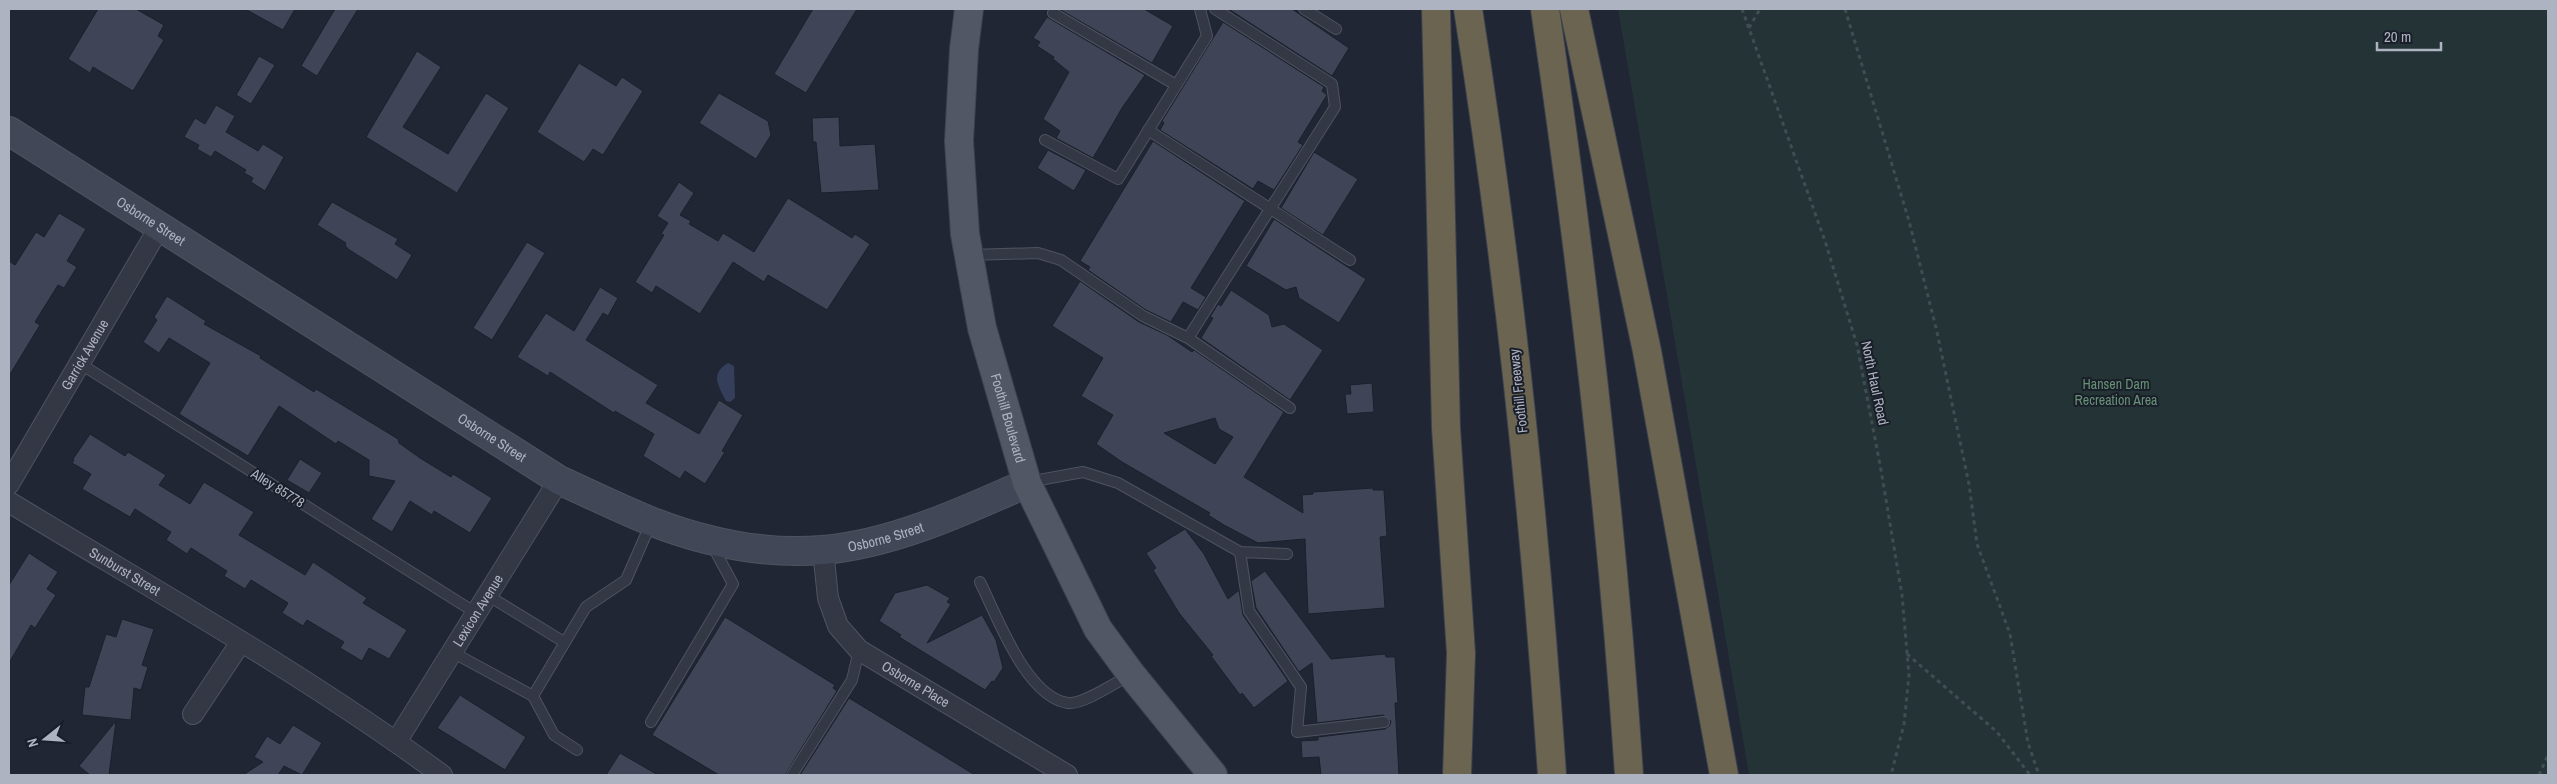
<svg xmlns="http://www.w3.org/2000/svg" width="2557" height="784" font-family="'Archivo Narrow',sans-serif">
	<style>
		.green { fill: #233336 }
		.water { fill: #353f5b }
		.building { fill: #3f4557; stroke: #1b202c; fill-rule: evenodd }
		.lines { fill: none; stroke-linecap: round; stroke-linejoin: round }
		.service-casing { stroke: #4e5360; stroke-width: 12 }
		.minor-casing { stroke: #4e5360; stroke-width: 22 }
		.secondary-casing { stroke: #4e5360; stroke-width: 30 }
		.primary-casing { stroke: #3d424f; stroke-width: 30 }
		.motorway-casing { stroke: #3b404d; stroke-width: 30 }
		.path { stroke: #404e53; stroke-width: 3; stroke-dasharray: 4 4; stroke-linecap: butt }
		.service { stroke: #343845; stroke-width: 10 }
		.minor { stroke: #343845; stroke-width: 20 }
		.secondary { stroke: #424758; stroke-width: 28 }
		.primary { stroke: #515765; stroke-width: 28 }
		.motorway { stroke: #6b6451; stroke-width: 28 }
		.labels { text-anchor: middle; stroke-width: 4; stroke-linejoin: round; paint-order: stroke }
		.street-label { font-size: 14px; fill: #aeb3c2; stroke: #191e29 }
		.park-label { font-size: 14px; fill: #679176; stroke: #191e29 }
	</style>
	<rect width="100%" height="100%" fill="#202634"/>
	<path class="green" d="M 1618,9 L 2548,9 L 2548,775 L 1749,775 Z"/>
	<path class="water" d="M 728,363 L 734,366 L 735,398 L 730,402 L 726,401 C 718,385 710,374 728,363 Z"/>
	<path class="building" d="M 98,9 L 136,9 L 164,25 L 158,36 L 164,40 L 133,91 L 93,67 L 90,73 L 68,59 Z
		M 245,9 L 295,9 L 283,30 Z
		M 335,9 L 358,9 L 317,76 L 301,66 Z
		M 813,9 L 857,9 L 806,93 L 774,74 Z
		M 1059,9 L 1144,9 L 1173,26 L 1152,63 Z
		M 1231,9 L 1292,9 L 1349,48 L 1332,76 L 1230,10 Z
		M 1047,17 L 1145,75 L 1122,108 L 1093,158 L 1056,138 L 1060,131 L 1043,119 L 1069,72 L 1053,59 L 1054,57 L 1037,46 L 1040,42 L 1033,38 Z
		M 1223,22 L 1324,87 L 1322,91 L 1327,95 L 1298,142 L 1303,145 L 1274,190 L 1258,181 L 1253,189 L 1160,130 L 1164,123 L 1162,121 Z
		M 417,51 L 441,67 L 403,127 L 448,154 L 486,93 L 509,108 L 457,193 L 366,137 Z
		M 259,56 L 275,65 L 251,104 L 236,95 Z
		M 579,63 L 616,86 L 622,77 L 643,91 L 603,155 L 593,149 L 584,162 L 537,132 Z
		M 719,93 L 768,121 L 771,135 L 756,159 L 699,123 Z
		M 216,105 L 235,116 L 226,132 L 258,151 L 263,144 L 284,157 L 265,191 L 251,182 L 253,178 L 244,173 L 246,170 L 215,151 L 211,157 L 197,149 L 199,145 L 184,137 L 195,118 L 205,124 Z
		M 839,117 L 840,146 L 875,144 L 879,190 L 821,193 L 816,142 L 813,142 L 812,118 Z
		M 1153,141 L 1245,201 L 1191,288 L 1206,297 L 1198,310 L 1183,302 L 1171,322 L 1146,310 L 1088,270 L 1090,267 L 1080,261 Z
		M 1048,150 L 1086,170 L 1074,191 L 1037,168 Z
		M 1314,152 L 1358,179 L 1323,235 L 1281,208 Z
		M 679,182 L 694,193 L 680,215 L 691,221 L 689,224 L 718,241 L 723,233 L 754,252 L 788,198 L 852,238 L 855,234 L 870,244 L 827,310 L 768,275 L 764,282 L 733,262 L 700,314 L 656,286 L 652,293 L 635,282 L 664,235 L 661,234 L 668,223 L 657,216 Z
		M 332,202 L 398,239 L 395,244 L 412,255 L 397,280 L 348,249 L 345,245 L 346,243 L 317,225 Z
		M 59,213 L 86,229 L 67,261 L 77,267 L 64,288 L 58,285 L 35,322 L 40,325 L 9,376 L 9,261 L 15,265 L 36,232 L 44,237 Z
		M 1274,219 L 1366,279 L 1339,323 L 1299,298 L 1296,287 L 1286,290 L 1246,266 Z
		M 527,242 L 545,253 L 492,340 L 473,328 Z
		M 1080,281 L 1139,322 L 1167,335 L 1192,352 L 1194,350 L 1284,412 L 1244,477 L 1303,513 L 1302,495 L 1313,494 L 1313,492 L 1373,488 L 1373,490 L 1384,490 L 1387,536 L 1380,537 L 1385,608 L 1308,614 L 1305,539 L 1258,543 L 1224,525 L 1208,515 L 1210,513 L 1122,462 L 1096,444 L 1113,415 L 1081,396 L 1103,358 L 1052,326 ZM 1215,418 L 1219,429 L 1233,437 L 1215,464 L 1164,433 Z
		M 600,287 L 618,298 L 608,316 L 603,313 L 586,340 L 658,385 L 646,403 L 699,434 L 719,400 L 743,415 L 722,451 L 725,452 L 705,484 L 685,471 L 680,479 L 643,456 L 654,434 L 615,411 L 614,413 L 550,372 L 548,376 L 517,357 L 546,313 L 574,331 Z
		M 1231,290 L 1269,315 L 1272,327 L 1284,324 L 1323,350 L 1290,400 L 1201,338 L 1213,318 L 1210,317 L 1218,304 L 1221,306 Z
		M 167,296 L 206,321 L 204,324 L 261,356 L 260,358 L 314,392 L 316,389 L 398,439 L 399,443 L 420,458 L 451,477 L 453,474 L 492,498 L 470,533 L 434,511 L 432,515 L 410,501 L 392,532 L 371,519 L 395,481 L 369,476 L 369,460 L 338,441 L 336,444 L 279,406 L 248,456 L 179,414 L 210,363 L 169,338 L 159,353 L 143,342 L 157,320 L 154,317 Z
		M 1372,383 L 1374,412 L 1347,414 L 1345,394 L 1351,394 L 1350,385 Z
		M 90,434 L 125,456 L 128,452 L 166,475 L 159,485 L 190,504 L 204,482 L 254,512 L 239,535 L 305,575 L 313,562 L 367,598 L 363,603 L 407,630 L 389,659 L 369,648 L 362,661 L 340,648 L 344,642 L 307,620 L 303,626 L 282,613 L 288,603 L 251,580 L 245,589 L 224,576 L 227,571 L 191,548 L 187,554 L 166,540 L 171,532 L 135,509 L 130,517 L 82,489 L 91,474 L 72,463 L 74,460 L 73,459 Z
		M 300,459 L 322,473 L 309,493 L 287,480 Z
		M 1185,529 L 1204,554 L 1228,599 L 1239,590 L 1243,615 L 1288,681 L 1254,708 L 1242,693 L 1240,695 L 1211,656 L 1213,655 L 1179,613 L 1153,570 L 1156,568 L 1146,553 Z
		M 29,553 L 58,572 L 47,589 L 56,595 L 35,628 L 31,625 L 9,663 L 9,585 Z
		M 1265,571 L 1331,659 L 1385,654 L 1386,657 L 1395,657 L 1398,703 L 1395,703 L 1399,775 L 1321,775 L 1319,757 L 1302,758 L 1301,741 L 1318,740 L 1318,737 L 1385,729 L 1390,725 L 1391,721 L 1383,715 L 1317,723 L 1312,663 L 1299,672 L 1256,608 L 1251,581 Z
		M 927,585 L 950,598 L 947,602 L 951,604 L 927,643 L 982,615 L 996,640 L 1003,668 L 994,682 L 992,681 L 985,690 L 899,637 L 901,635 L 879,621 L 895,593 Z
		M 725,617 L 835,685 L 833,688 L 837,691 L 785,775 L 719,775 L 652,735 Z
		M 122,619 L 154,629 L 142,665 L 148,667 L 141,690 L 134,688 L 131,720 L 82,715 L 85,687 L 89,687 L 106,634 L 116,637 Z
		M 460,695 L 526,737 L 505,770 L 437,728 Z
		M 849,698 L 895,726 L 975,775 L 800,775 Z
		M 116,721 L 109,775 L 90,775 L 79,766 Z
		M 293,725 L 322,743 L 302,775 L 284,766 L 278,775 L 243,775 L 263,762 L 254,757 L 267,736 L 280,744 Z
		M 620,753 L 658,775 L 606,775 Z"/>
	<g class="lines">
		<defs>
			<path id="service" d="M 1215,9 L 1332,84 L 1335,107 L 1188,338 L 1290,408
				M 1304,9 L 1336,29
				M 1053,13 L 1176,85
				M 1148,130 L 1350,260
				M 1045,140 L 1118,179 L 1207,36 L 1200,9
				M 970,255 L 1038,253 L 1061,260 L 1143,316 L 1188,338
				M 79,363 L 476,613
				M 1028,482 L 1083,472 L 1118,483 L 1240,552 L 1287,554
				M 1240,552 L 1249,611 L 1301,687 L 1297,732 L 1384,722
				M 980,582 C 997,616 1026,697 1068,703 C 1083,705 1116,682 1130,675
				M 487,595 L 564,642
				M 452,652 L 533,696 L 586,607 L 626,580 L 651,523
				M 533,696 L 554,735 L 577,750
				M 651,722 L 733,584 L 712,545
				M 792,775 L 852,680 L 859,650"/>
			<g id="minor">
				<path id="s1" d="M 9,484 L 160,226"/>
				<path id="s2" d="M 9,502 C 154,590 305,674 442,775"/>
				<path id="s3" d="M 823,550 L 828,598 L 838,626 L 859,650 L 1067,775"/>
				<path d="M 193,714 L 241,642"/>
				<path id="s4" d="M 396,742 L 559,480"/>
			</g>
			<g id="secondary">
				<path id="s5" d="M 9,131 L 559,480 C 608,502 657,528 710,540 C 746,549 786,553 823,550 C 893,544 964,511 1027,483"/>
			</g>
			<g id="primary">
				<path id="s6" d="M 969,9 L 964,49 L 959,141 L 965,234 L 982,328 L 1027,483 L 1098,629 L 1131,674 L 1213,775"/>
			</g>
			<path id="motorway" d="M 1436,9 L 1446,428 L 1461,653 L 1457,775
				M 1468,9 C 1508,262 1535,519 1552,775
				M 1545,9 C 1582,263 1612,519 1629,775
				M 1574,9 L 1647,351 L 1724,775"/>
		</defs>
		<use href="#service" class="service-casing"/>
		<use href="#minor" class="minor-casing"/>
		<use href="#secondary" class="secondary-casing"/>
		<use href="#primary" class="primary-casing"/>
		<use href="#motorway" class="motorway-casing"/>
		<path class="path" d="M 1742,9 L 1825,241 L 1857,345 L 1881,470 L 1902,595 L 1909,675 L 1904,724 L 1891,775
			M 1845,9 L 1909,221 L 1937,332 L 1969,484 L 1977,544 L 2010,634 L 2028,743 L 2039,775
			M 1749,28 L 1760,9
			M 1907,654 L 1997,732 L 2030,775
			M 2539,775 L 2548,755"/>
		<use href="#service" class="service"/>
		<use href="#minor" class="minor"/>
		<use href="#secondary" class="secondary"/>
		<use href="#primary" class="primary"/>
		<use href="#motorway" class="motorway"/>
	</g>
	<g class="labels">
		<g class="street-label">
			<text dy="5" stroke="none"><textPath href="#s5" startOffset="168">Osborne Street</textPath></text>
			<text dy="5" stroke="none"><textPath href="#s1" startOffset="150">Garrick Avenue</textPath></text>
			<text transform="translate(1875 383) rotate(78)" y="5">North Haul Road</text>
			<text transform="translate(1518 391) rotate(-96)" y="5">Foothill Freeway</text>
			<text dy="5" stroke="none"><textPath href="#s6" startOffset="415">Foothill Boulevard</textPath></text>
			<text dy="5" stroke="none"><textPath href="#s5" startOffset="572">Osborne Street</textPath></text>
			<text transform="translate(278 488) rotate(32)" y="5">Alley 85778</text>
			<text dy="5" stroke="none"><textPath href="#s5" startOffset="992">Osborne Street</textPath></text>
			<text dy="5" stroke="none"><textPath href="#s2" startOffset="135">Sunburst Street</textPath></text>
			<text dy="5" stroke="none"><textPath href="#s4" startOffset="155">Lexicon Avenue</textPath></text>
			<text dy="5" stroke="none"><textPath href="#s3" startOffset="176">Osborne Place</textPath></text>
		</g>
		<g class="park-label">
			<text x="2116" y="389">Hansen Dam<tspan x="2116" dy="16">Recreation Area</tspan></text>
		</g>
	</g>
	<rect width="2557" height="784" fill="none" stroke="#aeb3c2" stroke-width="20"/>
	<g transform="translate(45 739) rotate(253)" stroke="#191e29" stroke-width="4" paint-order="stroke">
	<path d="M0-4L9 19L0 12L-9 19Z" fill="#aeb3c2"/>
	<text y="-8" font-size="14" font-weight="bold" text-anchor="middle" fill="#aeb3c2">N</text>
	</g>
	<path d="M2377 42v8h64v-8" fill="none" stroke="#aeb3c2" stroke-width="2.5"/>
	<text x="2384" y="42" font-size="15" fill="#aeb3c2" stroke="#191e29" stroke-width="4" paint-order="stroke">20 m</text>
</svg>
